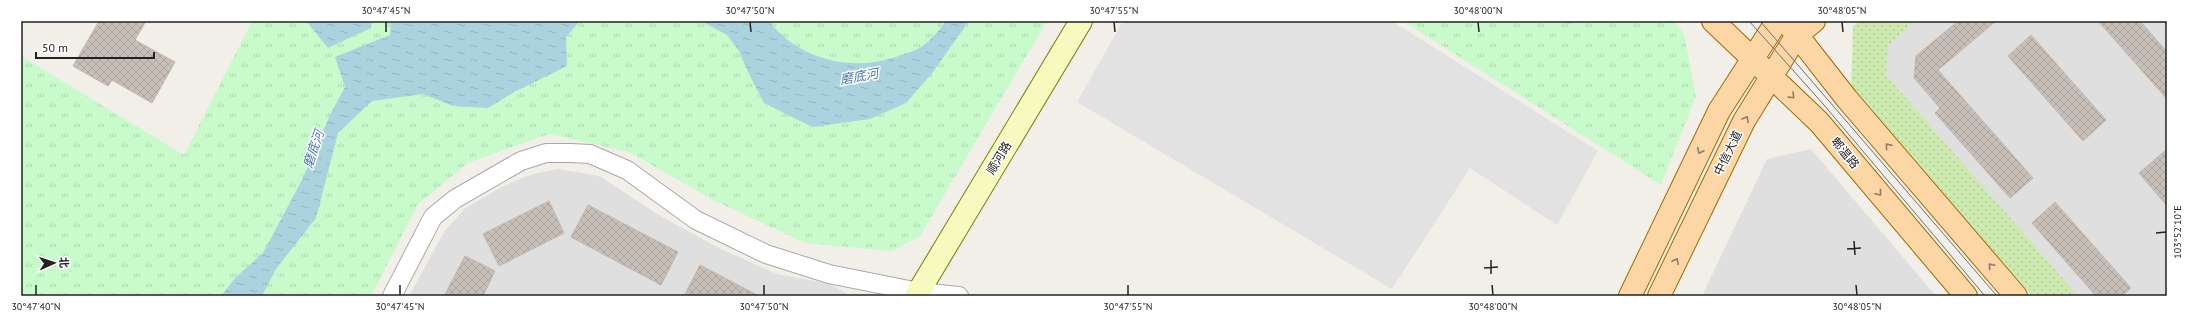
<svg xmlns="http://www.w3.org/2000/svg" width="2188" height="317" font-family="'PT Sans','Noto Sans SC',sans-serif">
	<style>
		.residential { fill: #e0dfdf }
		.grass { fill: url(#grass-dots) }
		.park { fill: url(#park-tufts) }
		.parking { fill: #e2e2e2 }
		.water { fill: url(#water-ripples) }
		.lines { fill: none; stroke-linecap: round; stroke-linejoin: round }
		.stream { stroke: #aad3df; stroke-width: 4.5 }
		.building { fill: url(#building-cross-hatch); stroke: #c4b6ab }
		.street-casing { stroke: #a9a9a9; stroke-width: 20 }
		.secondary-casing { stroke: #707d05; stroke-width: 24 }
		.primary-casing { stroke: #a06b00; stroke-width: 24 }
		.street { stroke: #fff; stroke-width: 18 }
		.secondary { stroke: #f7fabf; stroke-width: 22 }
		.primary { stroke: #fcd6a4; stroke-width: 22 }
		.tram { stroke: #707070; stroke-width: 1 }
		.oneway { stroke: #8f7c63 }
		.ticks { fill: none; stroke: #222; stroke-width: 1.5 }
		.labels { text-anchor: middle; stroke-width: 3; stroke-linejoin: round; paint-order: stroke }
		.street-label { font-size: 12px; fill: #222; stroke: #fff }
		.water-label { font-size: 13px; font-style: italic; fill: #4a7aab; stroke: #fff }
		.neatline { fill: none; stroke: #222; stroke-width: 1.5 }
		.ticks-label { font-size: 10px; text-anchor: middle; fill: #222 }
	</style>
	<defs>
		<pattern id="grass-dots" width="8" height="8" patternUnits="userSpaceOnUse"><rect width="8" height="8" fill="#cdebb0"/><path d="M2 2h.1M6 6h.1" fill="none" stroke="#b0c997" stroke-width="1.8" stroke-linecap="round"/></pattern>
		<pattern id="park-tufts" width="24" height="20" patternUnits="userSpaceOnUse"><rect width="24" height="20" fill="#c8facc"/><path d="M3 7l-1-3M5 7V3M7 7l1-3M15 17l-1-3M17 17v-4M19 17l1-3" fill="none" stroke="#acd6af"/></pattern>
		<pattern id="water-ripples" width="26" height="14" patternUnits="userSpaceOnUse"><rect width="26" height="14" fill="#aad3df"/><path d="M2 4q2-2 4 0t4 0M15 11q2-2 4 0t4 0" fill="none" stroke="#92b5bf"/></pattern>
		<pattern id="building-cross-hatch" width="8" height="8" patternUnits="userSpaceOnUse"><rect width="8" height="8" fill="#c7bfb8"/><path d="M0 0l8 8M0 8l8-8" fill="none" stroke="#aba49e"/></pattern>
	</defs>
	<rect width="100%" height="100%" fill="#f2efe9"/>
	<path class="residential" d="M 1909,21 L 2167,21 L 2167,296 L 2073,296 L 1880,71 L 1885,43 Z
		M 1811,149 L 1936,296 L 1702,296 L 1767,159 Z
		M 558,169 L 599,176 L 662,217 L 723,250 L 777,274 L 830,284 L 851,296 L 409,296 L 444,232 L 464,209 L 503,186 L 533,174 Z"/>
	<path class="grass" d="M 1860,21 L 1915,21 L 1888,45 L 1886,75 L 2078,296 L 2032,296 L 1851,87 L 1853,26 Z"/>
	<path class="park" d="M 252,21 L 1047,21 L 920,236 L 892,251 L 805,243 L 713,200 L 629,152 L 549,134 L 468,163 L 418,204 L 371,296 L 21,296 L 21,56 L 184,155 Z
		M 1403,21 L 1674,21 L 1684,34 L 1696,96 L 1661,185 Z"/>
	<path class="parking" d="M 1123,21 L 1392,21 L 1598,151 L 1557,225 L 1470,168 L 1392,289 L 1077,102 Z"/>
	<path class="water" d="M 306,21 L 372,21 L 371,28 L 328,48 Z
		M 391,21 L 580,21 L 566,37 L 567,66 L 514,92 L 488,108 L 453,106 L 423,94 L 372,101 L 338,133 L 316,218 L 276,269 L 262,296 L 221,296 L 236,277 L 263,253 L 303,178 L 330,115 L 345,87 L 335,57 L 390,35 Z
		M 701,21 L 769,21 C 799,61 856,73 901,55 C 907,53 915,51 921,47 C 931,40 939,31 946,21 L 969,21 L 933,72 L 906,103 L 870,119 L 812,127 L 764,103 L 749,74 L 739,51 L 727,35 Z"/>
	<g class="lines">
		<path class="stream" d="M 1568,21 L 1572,21"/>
	</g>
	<path class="building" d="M 99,21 L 146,21 L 135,40 L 175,62 L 152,103 L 112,80 L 108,86 L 73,66 Z
		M 1958,21 L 1996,21 L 1938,70 L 2033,178 L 2010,198 L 1935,113 L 1940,108 L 1914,78 L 1916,56 Z
		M 2098,21 L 2140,21 L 2167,52 L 2167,99 Z
		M 2031,35 L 2106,120 L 2083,141 L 2008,56 Z
		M 2167,149 L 2167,206 L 2139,173 Z
		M 549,201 L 564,233 L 499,266 L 483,234 Z
		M 2055,202 L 2131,288 L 2122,296 L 2096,296 L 2032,223 Z
		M 588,205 L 678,252 L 661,285 L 571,237 Z
		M 465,256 L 495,271 L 483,296 L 444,296 Z
		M 700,265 L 759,296 L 684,296 Z"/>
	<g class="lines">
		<defs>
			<path id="street" d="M 392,296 L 433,217 L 455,199 L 521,161 L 546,153 L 571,153 L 590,154 L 627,170 L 696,220 L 766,254 L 829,274 L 919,292 L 959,296"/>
			<path id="secondary" d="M 916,296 L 1081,21"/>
			<path id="primary" d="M 1713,21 L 1819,122 L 1966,296
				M 1786,21 L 1847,99 L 2016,296
				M 1630,296 L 1719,111 L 1777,21
				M 1659,296 L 1744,121 L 1797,35 L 1814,21"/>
		</defs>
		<use href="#street" class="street-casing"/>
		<use href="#secondary" class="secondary-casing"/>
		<use href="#primary" class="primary-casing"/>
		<use href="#street" class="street"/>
		<use href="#secondary" class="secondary"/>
		<use href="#primary" class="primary"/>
		<path class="tram" d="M 1749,21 L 1824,105 L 1985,296
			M 1760,21 L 1997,296"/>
	</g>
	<defs><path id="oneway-chevron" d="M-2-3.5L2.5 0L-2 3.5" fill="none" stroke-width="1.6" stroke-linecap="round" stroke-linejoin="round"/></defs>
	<g class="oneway">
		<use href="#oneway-chevron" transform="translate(1792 96) rotate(44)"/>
		<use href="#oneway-chevron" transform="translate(1746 119) rotate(-60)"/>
		<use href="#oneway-chevron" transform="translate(1888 146) rotate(-131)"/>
		<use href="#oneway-chevron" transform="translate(1700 151) rotate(116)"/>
		<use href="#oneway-chevron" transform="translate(1879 193) rotate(50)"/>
		<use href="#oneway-chevron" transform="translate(1676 261) rotate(-64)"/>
		<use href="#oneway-chevron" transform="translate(1991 266) rotate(-131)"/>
	</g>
	<path class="ticks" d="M 386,22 L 386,32M 750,22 L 751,32M 1114,22 L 1115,32M 1478,22 L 1479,32M 1842,22 L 1843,32M 2156,233 L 2166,232M 1854,241 L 1855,255M 1847,249 L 1861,248M 1491,260 L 1491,274M 1484,268 L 1498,267M 36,285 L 36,295M 400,285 L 400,295M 764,285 L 764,295M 1128,285 L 1128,295M 1492,285 L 1493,295M 1856,285 L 1857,295"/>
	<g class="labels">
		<g class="street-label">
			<text transform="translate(1728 153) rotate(-64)" y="4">中信大道</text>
			<text transform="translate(1845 153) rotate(50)" y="4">郫温路</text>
			<text transform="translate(999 158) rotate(-59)" y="4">顺河路</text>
		</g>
		<g class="water-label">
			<text transform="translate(859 76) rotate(-10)" y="5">磨底河</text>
			<text transform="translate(313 149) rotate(-71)" y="5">磨底河</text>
		</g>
	</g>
	<rect width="2188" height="317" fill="none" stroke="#ffffff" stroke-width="44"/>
	<g transform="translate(54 263) rotate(87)" stroke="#ffffff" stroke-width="3" paint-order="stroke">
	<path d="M0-3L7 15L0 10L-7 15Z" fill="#222222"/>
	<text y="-6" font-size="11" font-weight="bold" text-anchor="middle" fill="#222222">北</text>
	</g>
	<path d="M36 52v6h118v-6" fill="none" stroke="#222222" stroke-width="2"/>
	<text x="42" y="52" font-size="12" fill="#222222" stroke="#ffffff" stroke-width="3" paint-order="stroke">50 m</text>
	<rect x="22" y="22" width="2144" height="273" class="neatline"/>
	<g class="ticks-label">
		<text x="386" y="14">30°47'45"N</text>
		<text x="750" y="14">30°47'50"N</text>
		<text x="1114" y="14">30°47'55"N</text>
		<text x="1478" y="14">30°48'00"N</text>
		<text x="1842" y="14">30°48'05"N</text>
		<text transform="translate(2177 232) rotate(-90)" y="4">103°52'10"E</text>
		<text x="36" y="310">30°47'40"N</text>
		<text x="400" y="310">30°47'45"N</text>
		<text x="764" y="310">30°47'50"N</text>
		<text x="1128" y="310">30°47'55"N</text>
		<text x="1493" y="310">30°48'00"N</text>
		<text x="1857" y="310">30°48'05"N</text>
	</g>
</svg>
